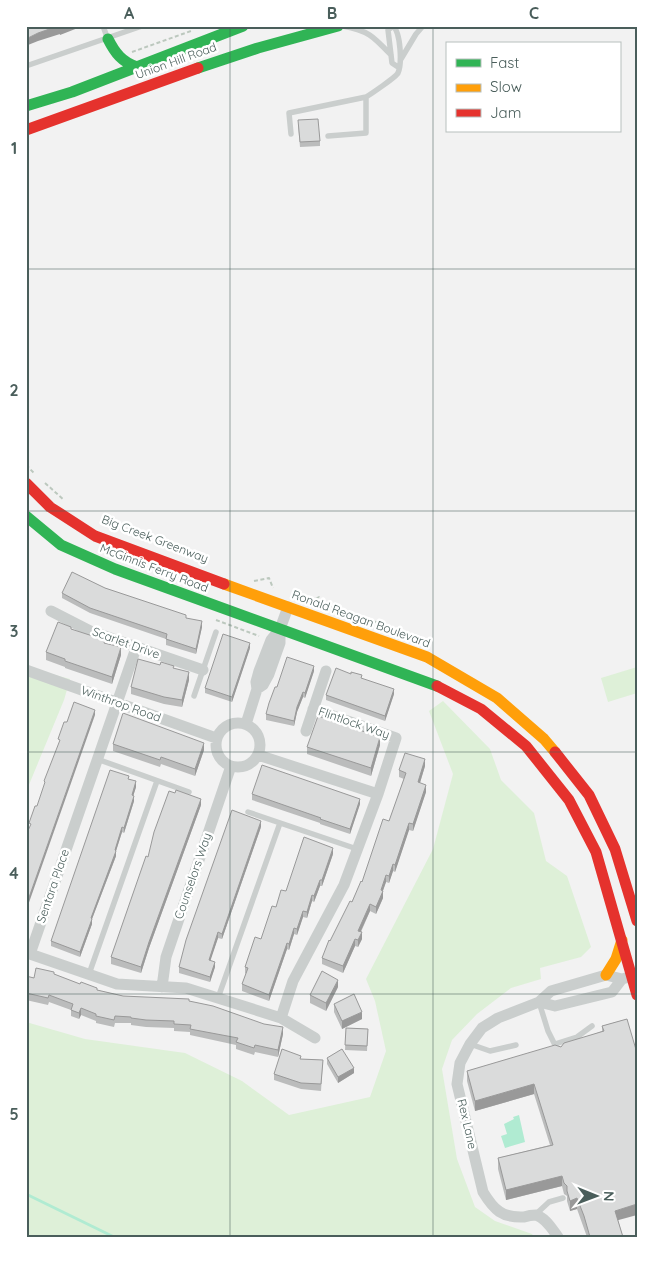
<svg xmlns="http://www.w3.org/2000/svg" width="663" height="1263" font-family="Quicksand,sans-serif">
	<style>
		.green { fill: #def0d8 }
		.water { fill: #b0ebd2 }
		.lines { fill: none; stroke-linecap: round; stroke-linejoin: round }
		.stream { stroke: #b0ebd2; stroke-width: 3 }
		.path { stroke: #bcc8be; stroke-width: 2; stroke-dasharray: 4 2.5; stroke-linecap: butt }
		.lane { stroke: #cacecd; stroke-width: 5.5 }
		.street { stroke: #cacecd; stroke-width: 11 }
		.fast { stroke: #30b455; stroke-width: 11 }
		.slow { stroke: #ff9f0a; stroke-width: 11 }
		.jam { stroke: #e5322d; stroke-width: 11 }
		.wall { fill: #bbbcbc }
		.shaded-wall { fill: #999 }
		.building { fill: #dadbdb; stroke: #999 }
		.grid { fill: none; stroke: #4a5e5b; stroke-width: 1; stroke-opacity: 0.55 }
		.labels { text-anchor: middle; stroke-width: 5; stroke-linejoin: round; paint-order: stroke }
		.street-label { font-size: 12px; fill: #4a5e5b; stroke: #fff }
		.neatline { fill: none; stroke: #4a5e5b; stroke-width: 2 }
		.grid-label { font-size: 16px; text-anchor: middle; font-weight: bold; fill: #4a5e5b }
	</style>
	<rect width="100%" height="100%" fill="#f2f2f2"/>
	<path class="green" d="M 26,667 L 70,679 L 64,700 L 26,792 Z
		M 637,667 L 637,693 L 608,702 L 601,678 Z
		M 443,701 L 490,749 L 501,780 L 534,813 L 546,861 L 567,876 L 591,947 L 581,957 L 540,968 L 541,979 L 511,988 L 477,1014 L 452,1040 L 442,1069 L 457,1159 L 475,1207 L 495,1221 L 532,1234 L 534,1237 L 26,1237 L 26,1022 L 85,1039 L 185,1053 L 242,1081 L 289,1115 L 370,1097 L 386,1051 L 375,1001 L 366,979 L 433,849 L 453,774 L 429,711 Z"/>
	<path class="water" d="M 519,1115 L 525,1142 L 505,1148 L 501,1136 L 507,1134 L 504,1124 L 514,1119 L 513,1117 Z"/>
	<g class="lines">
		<path class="stream" d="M 26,1194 L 114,1237"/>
		<path class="path" d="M 132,52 L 191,31
			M 26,465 L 34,473
			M 45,483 L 64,500
			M 254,581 L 269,578 L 273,588
			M 310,602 L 319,597 L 327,605 L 376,622 L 389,629
			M 216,620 L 259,636"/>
		<path class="lane" d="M 103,26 L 107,37
			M 343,26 C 369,31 373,36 391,55
			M 393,26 L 388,30 L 392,63 L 398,67
			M 401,59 L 416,34 L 423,26
			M 26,66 L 142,26
			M 291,134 L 289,113 L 366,97
			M 328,136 L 366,133 L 366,97 C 371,94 396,77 398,73 C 402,64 401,33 393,26
			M 194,696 L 216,632
			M 97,759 L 189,792
			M 248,812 L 357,849
			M 89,974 L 157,781
			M 218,998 L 280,823
			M 539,1002 L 548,1031 L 558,1051
			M 470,1044 L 490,1051 L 516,1045
			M 555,1044 L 577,1037 L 592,1026
			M 535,1215 L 549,1202 L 563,1198"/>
		<path class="street" d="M 51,611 L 90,631 L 203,670
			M 136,648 L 30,954 L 117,984 L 186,988 L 281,1018 L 315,1038
			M 26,670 L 216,738
			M 257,689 L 263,685 L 269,674 L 280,643 L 280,629 L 288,607
			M216 745a22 22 0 1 1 44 0a22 22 0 1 1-44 0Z
			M 246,724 L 257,689 L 256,682 L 259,671 L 271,640 L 280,629
			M 306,731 L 326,671
			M 258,755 L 378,794
			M 162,987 L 166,957 L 231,766
			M 539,1002 L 555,1006 L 612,992 L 622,979
			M 281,1018 L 293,981 L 344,885 L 378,794 L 396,738 L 313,709
			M 558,1237 C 552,1229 546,1218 536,1215 C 532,1215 527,1216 524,1217 C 502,1218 494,1210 483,1192 L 457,1084 L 460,1063 L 470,1044 L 482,1028 L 498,1018 L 539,1002 L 551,991 L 606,975 L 622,979 L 637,975"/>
		<path class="fast" d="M 108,39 C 115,53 122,62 137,67
			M 198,68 L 258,48 L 338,26
			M 26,106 L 72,92 L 243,26
			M 26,516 L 61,545 L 115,569 L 437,686"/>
		<path class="slow" d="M 224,584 L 427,657 L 497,698 L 544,739 L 555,752
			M 606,975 L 616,959 L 622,940"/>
		<path class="jam" d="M 26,130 L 198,68
			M 26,483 L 50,507 L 95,536 L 224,584
			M 437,686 L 481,709 L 526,746 L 569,800 L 596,852 L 637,995
			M 555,752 L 589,795 L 615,849 L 637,921"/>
	</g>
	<path class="wall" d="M 298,125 L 320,141 L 320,146 L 300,147 Z
		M 105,588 L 186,618 L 202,627 L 196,654 L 166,645 L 166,639 L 90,613 L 62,598 L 62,593 Z
		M 71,629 L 105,643 L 121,655 L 112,684 L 65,668 L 65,667 L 46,660 L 46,652 Z
		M 250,648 L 232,702 L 205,693 L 205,688 Z
		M 174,669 L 189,680 L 182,707 L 164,704 L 131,694 L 131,687 Z
		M 314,671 L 305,698 L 303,697 L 297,712 L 294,726 L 266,720 L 266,714 L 277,687 Z
		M 362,679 L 394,694 L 385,721 L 326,700 L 326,695 Z
		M 113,744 L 204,750 L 195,776 L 161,764 L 160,767 L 113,751 Z
		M 380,745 L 371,776 L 307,754 L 307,747 Z
		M 425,766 L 420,783 L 426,792 L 413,831 L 409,830 L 395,872 L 393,871 L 389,883 L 386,882 L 383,891 L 383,898 L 376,914 L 370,911 L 361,932 L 362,939 L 358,947 L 355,946 L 343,973 L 322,964 L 322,958 L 362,882 L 389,821 L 404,779 L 399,777 L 399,770 Z
		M 129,779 L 136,787 L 133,796 L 134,801 L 124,833 L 122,832 L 116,851 L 116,856 L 92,919 L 92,924 L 80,957 L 51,946 L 51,941 Z
		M 252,794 L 360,804 L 350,834 L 320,824 L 320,823 L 252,800 Z
		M 201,805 L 149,948 L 141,973 L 111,964 L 111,957 L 148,857 Z
		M 261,827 L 222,939 L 218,938 L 210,960 L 215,967 L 210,982 L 179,973 L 179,967 Z
		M 333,854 L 322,886 L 320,886 L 314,902 L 312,901 L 307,918 L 303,917 L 297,935 L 294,934 L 289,950 L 287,949 L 269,1001 L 242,991 L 242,984 L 246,974 L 245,973 L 245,967 L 261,939 L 276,907 L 286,891 Z
		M 54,975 L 97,990 L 123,996 L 189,1001 L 283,1034 L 278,1057 L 255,1052 L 254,1055 L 236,1049 L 236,1045 L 190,1035 L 190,1032 L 174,1031 L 174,1028 L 146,1027 L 131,1025 L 131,1023 L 115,1023 L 114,1027 L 96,1023 L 96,1021 L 81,1015 L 79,1019 L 71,1016 L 71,1010 L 49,1002 L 48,1005 L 26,1000 L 26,976 L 34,978 Z
		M 338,987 L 326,1011 L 310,1003 L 310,995 Z
		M 334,1004 L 362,1019 L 342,1029 L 334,1012 Z
		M 627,1019 L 618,1220 L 623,1237 L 587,1237 L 577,1209 L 570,1211 L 567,1201 L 567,1196 L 564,1194 L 562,1186 L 506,1200 L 498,1169 L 498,1158 L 550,1145 L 534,1094 L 475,1111 L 467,1081 L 467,1071 L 561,1047 L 602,1031 L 602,1026 Z
		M 346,1028 L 368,1029 L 367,1051 L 345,1050 Z
		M 327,1058 L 354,1073 L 338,1083 L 327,1064 Z
		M 301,1059 L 323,1060 L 321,1091 L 301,1089 L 274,1080 L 274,1074 Z"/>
	<path class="shaded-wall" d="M 58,26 L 60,26 L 60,34 L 38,41 L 28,45 L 28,47 L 26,48 L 26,40 L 28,38 L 38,33 Z
		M 64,26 L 83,26 L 60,35 L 60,28 Z
		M 202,621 L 202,627 L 196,654 L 196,649 Z
		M 250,643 L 250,648 L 232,702 L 232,697 Z
		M 121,647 L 121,655 L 112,684 L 112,677 Z
		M 314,666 L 314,671 L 305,698 L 305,693 Z
		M 189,672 L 189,680 L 182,707 L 182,700 Z
		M 394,689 L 394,694 L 385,721 L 385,716 Z
		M 303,692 L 303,697 L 297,712 L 294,726 L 294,721 L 297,707 Z
		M 95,710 L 95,715 L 26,911 L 26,906 Z
		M 380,737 L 380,745 L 371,776 L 371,768 Z
		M 204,743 L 204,750 L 195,776 L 195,769 Z
		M 425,759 L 425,766 L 418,789 L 418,782 Z
		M 136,781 L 136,787 L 132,800 L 132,795 Z
		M 426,785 L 426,792 L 413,831 L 413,824 Z
		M 134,796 L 134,801 L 124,833 L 124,828 Z
		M 201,799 L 201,805 L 149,948 L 141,973 L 141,967 L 149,942 Z
		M 360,799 L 360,804 L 350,834 L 350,829 Z
		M 261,821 L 261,827 L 222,939 L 222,934 Z
		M 409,823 L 409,830 L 395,872 L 395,865 Z
		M 122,827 L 122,832 L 116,851 L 116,856 L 92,919 L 92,924 L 80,957 L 80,952 L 91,918 Z
		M 333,848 L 333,854 L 322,886 L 322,880 Z
		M 393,864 L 393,871 L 389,883 L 389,876 Z
		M 386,875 L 386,882 L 382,893 L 383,891 L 383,898 L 376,914 L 376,907 Z
		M 320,880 L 320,886 L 314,902 L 314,896 Z
		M 312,895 L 312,901 L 307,918 L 307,912 Z
		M 370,904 L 370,911 L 358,937 L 358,931 Z
		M 303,911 L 303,917 L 297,935 L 297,929 Z
		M 294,928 L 294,934 L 289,950 L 289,944 Z
		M 218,932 L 218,938 L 209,965 L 209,960 Z
		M 362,932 L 362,939 L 358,947 L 358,940 Z
		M 355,939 L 355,946 L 343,973 L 343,966 Z
		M 287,943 L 287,949 L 269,1001 L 269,995 Z
		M 215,962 L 215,967 L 210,982 L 210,977 Z
		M 338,980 L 338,987 L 326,1011 L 326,1003 Z
		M 81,1008 L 81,1015 L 79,1019 L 79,1013 Z
		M 362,1012 L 362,1019 L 342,1029 L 342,1021 Z
		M 283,1027 L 283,1034 L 278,1057 L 278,1050 Z
		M 354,1068 L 354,1073 L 338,1083 L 338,1077 Z
		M 534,1084 L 534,1094 L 475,1111 L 475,1101 Z
		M 562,1176 L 562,1186 L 506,1200 L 506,1190 Z
		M 577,1198 L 577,1209 L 570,1211 L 570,1201 Z
		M 637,1204 L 637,1215 L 615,1221 L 615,1211 Z"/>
	<path class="building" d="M 26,26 L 58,26 L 38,33 L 28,38 L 28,40 L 26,40 Z
		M 318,119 L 320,141 L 300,142 L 298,120 Z
		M 72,572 L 105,588 L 186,615 L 186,618 L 202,621 L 196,649 L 166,639 L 167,634 L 90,608 L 62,593 Z
		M 58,622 L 71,627 L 71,629 L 105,640 L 104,643 L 121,647 L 112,677 L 65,661 L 65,659 L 46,652 Z
		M 223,634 L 250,643 L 232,697 L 205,688 Z
		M 287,657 L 314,666 L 305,693 L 303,692 L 297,707 L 294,721 L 266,714 L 269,703 L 275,687 L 277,687 Z
		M 138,659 L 160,665 L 161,662 L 174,666 L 173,668 L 189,672 L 182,700 L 164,697 L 131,687 Z
		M 336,668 L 351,674 L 351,672 L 362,675 L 361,678 L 394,689 L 385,716 L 326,695 Z
		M 74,702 L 95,710 L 26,906 L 26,835 L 31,824 L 29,823 L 35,806 L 37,806 L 45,782 L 44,781 L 60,740 L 58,739 L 64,722 L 67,722 Z
		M 123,713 L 204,743 L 195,769 L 161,757 L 160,760 L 113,744 Z
		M 318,716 L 380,737 L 371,768 L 307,747 Z
		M 405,753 L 425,759 L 418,782 L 426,785 L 413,824 L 409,823 L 395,865 L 393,864 L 389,876 L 386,875 L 381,890 L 383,891 L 376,907 L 370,904 L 358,931 L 362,932 L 358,940 L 355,939 L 343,966 L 322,958 L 329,940 L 330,941 L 350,901 L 352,902 L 361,881 L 362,882 L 383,819 L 389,821 L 406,773 L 399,770 Z
		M 262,765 L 360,799 L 350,829 L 320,819 L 321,818 L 252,794 Z
		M 110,770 L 129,776 L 128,779 L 136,781 L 132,795 L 134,796 L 124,828 L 122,827 L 115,850 L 116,851 L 91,918 L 92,919 L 80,952 L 51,941 Z
		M 176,790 L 201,799 L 149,942 L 141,967 L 111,957 L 146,856 L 148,857 L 154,832 L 169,791 L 175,793 Z
		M 232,810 L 261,821 L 222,934 L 218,932 L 209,960 L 215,962 L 210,977 L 179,967 L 186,940 Z
		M 304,837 L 333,848 L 322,880 L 320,880 L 314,896 L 312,895 L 307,912 L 303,911 L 297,929 L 294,928 L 289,944 L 287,943 L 269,995 L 242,984 L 248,968 L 245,967 L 255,937 L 261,939 L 272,906 L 276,907 L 281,890 L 286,891 Z
		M 36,968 L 54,972 L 54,974 L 80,984 L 81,982 L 97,988 L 97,990 L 123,996 L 189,999 L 189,1001 L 213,1006 L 264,1024 L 283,1027 L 278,1050 L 255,1045 L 254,1048 L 236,1042 L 238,1038 L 190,1029 L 191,1025 L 174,1024 L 174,1021 L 146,1020 L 131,1018 L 131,1017 L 115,1016 L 114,1020 L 96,1016 L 96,1014 L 81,1008 L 79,1013 L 71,1010 L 73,1004 L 49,995 L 48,998 L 26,993 L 26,976 L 34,978 Z
		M 322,971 L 338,980 L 326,1003 L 310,995 Z
		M 354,994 L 362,1012 L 342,1021 L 334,1004 Z
		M 627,1019 L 637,1053 L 637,1204 L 615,1211 L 623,1237 L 590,1237 L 584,1216 L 577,1198 L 570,1201 L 567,1191 L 567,1186 L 564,1183 L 562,1176 L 506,1190 L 498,1158 L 553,1145 L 534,1084 L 475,1101 L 467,1071 L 555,1045 L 561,1047 L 564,1043 L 604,1031 L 602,1026 Z
		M 346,1028 L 368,1029 L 367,1046 L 345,1045 Z
		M 282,1049 L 301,1056 L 300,1059 L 323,1060 L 321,1084 L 301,1083 L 274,1074 Z
		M 342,1049 L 354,1068 L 338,1077 L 327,1058 Z"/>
	<path class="grid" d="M 230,26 L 230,1237M 433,26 L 433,1237M 26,269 L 637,269M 26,511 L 637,511M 26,752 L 637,752M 26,994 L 637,994"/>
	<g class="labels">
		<g class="street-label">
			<text transform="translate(176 61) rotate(-20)" y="4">Union Hill Road</text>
			<text transform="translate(155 539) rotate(21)" y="4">Big Creek Greenway</text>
			<text transform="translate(154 568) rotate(21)" y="4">McGinnis Ferry Road</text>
			<text transform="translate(361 619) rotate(20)" y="4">Ronald Reagan Boulevard</text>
			<text transform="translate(126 643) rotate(20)" y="4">Scarlet Drive</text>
			<text transform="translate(121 704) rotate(20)" y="4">Winthrop Road</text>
			<text transform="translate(354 723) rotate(19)" y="4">Flintlock Way</text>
			<text transform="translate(193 876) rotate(-71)" y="4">Counselors Way</text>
			<text transform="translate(53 886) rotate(-71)" y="4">Sentara Place</text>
			<text transform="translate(467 1124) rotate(77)" y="4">Rex Lane</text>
		</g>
	</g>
	<rect width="663" height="1263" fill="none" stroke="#ffffff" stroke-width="55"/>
	<rect x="446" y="42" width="175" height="90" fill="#ffffff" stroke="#b7bfbd"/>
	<rect x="456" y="59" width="25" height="8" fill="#30b455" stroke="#b7bfbd"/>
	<text x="490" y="68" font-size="15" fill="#4a5e5b">Fast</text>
	<rect x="456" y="84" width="25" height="8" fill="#ff9f0a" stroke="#b7bfbd"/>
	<text x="490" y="92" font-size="15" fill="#4a5e5b">Slow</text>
	<rect x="456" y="109" width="25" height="8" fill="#e5322d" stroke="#b7bfbd"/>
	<text x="490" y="118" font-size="15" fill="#4a5e5b">Jam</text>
	<g transform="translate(596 1196) rotate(91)" stroke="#ffffff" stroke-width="4" paint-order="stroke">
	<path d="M0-4L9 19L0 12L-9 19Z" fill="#4a5e5b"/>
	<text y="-8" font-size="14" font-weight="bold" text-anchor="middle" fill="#4a5e5b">N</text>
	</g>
	<rect x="28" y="28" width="608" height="1208" class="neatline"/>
	<g class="grid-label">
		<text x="129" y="19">A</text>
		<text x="332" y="19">B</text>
		<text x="534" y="19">C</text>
		<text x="14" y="154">1</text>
		<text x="14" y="396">2</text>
		<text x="14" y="637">3</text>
		<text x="14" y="879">4</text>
		<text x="14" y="1120">5</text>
	</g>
</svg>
